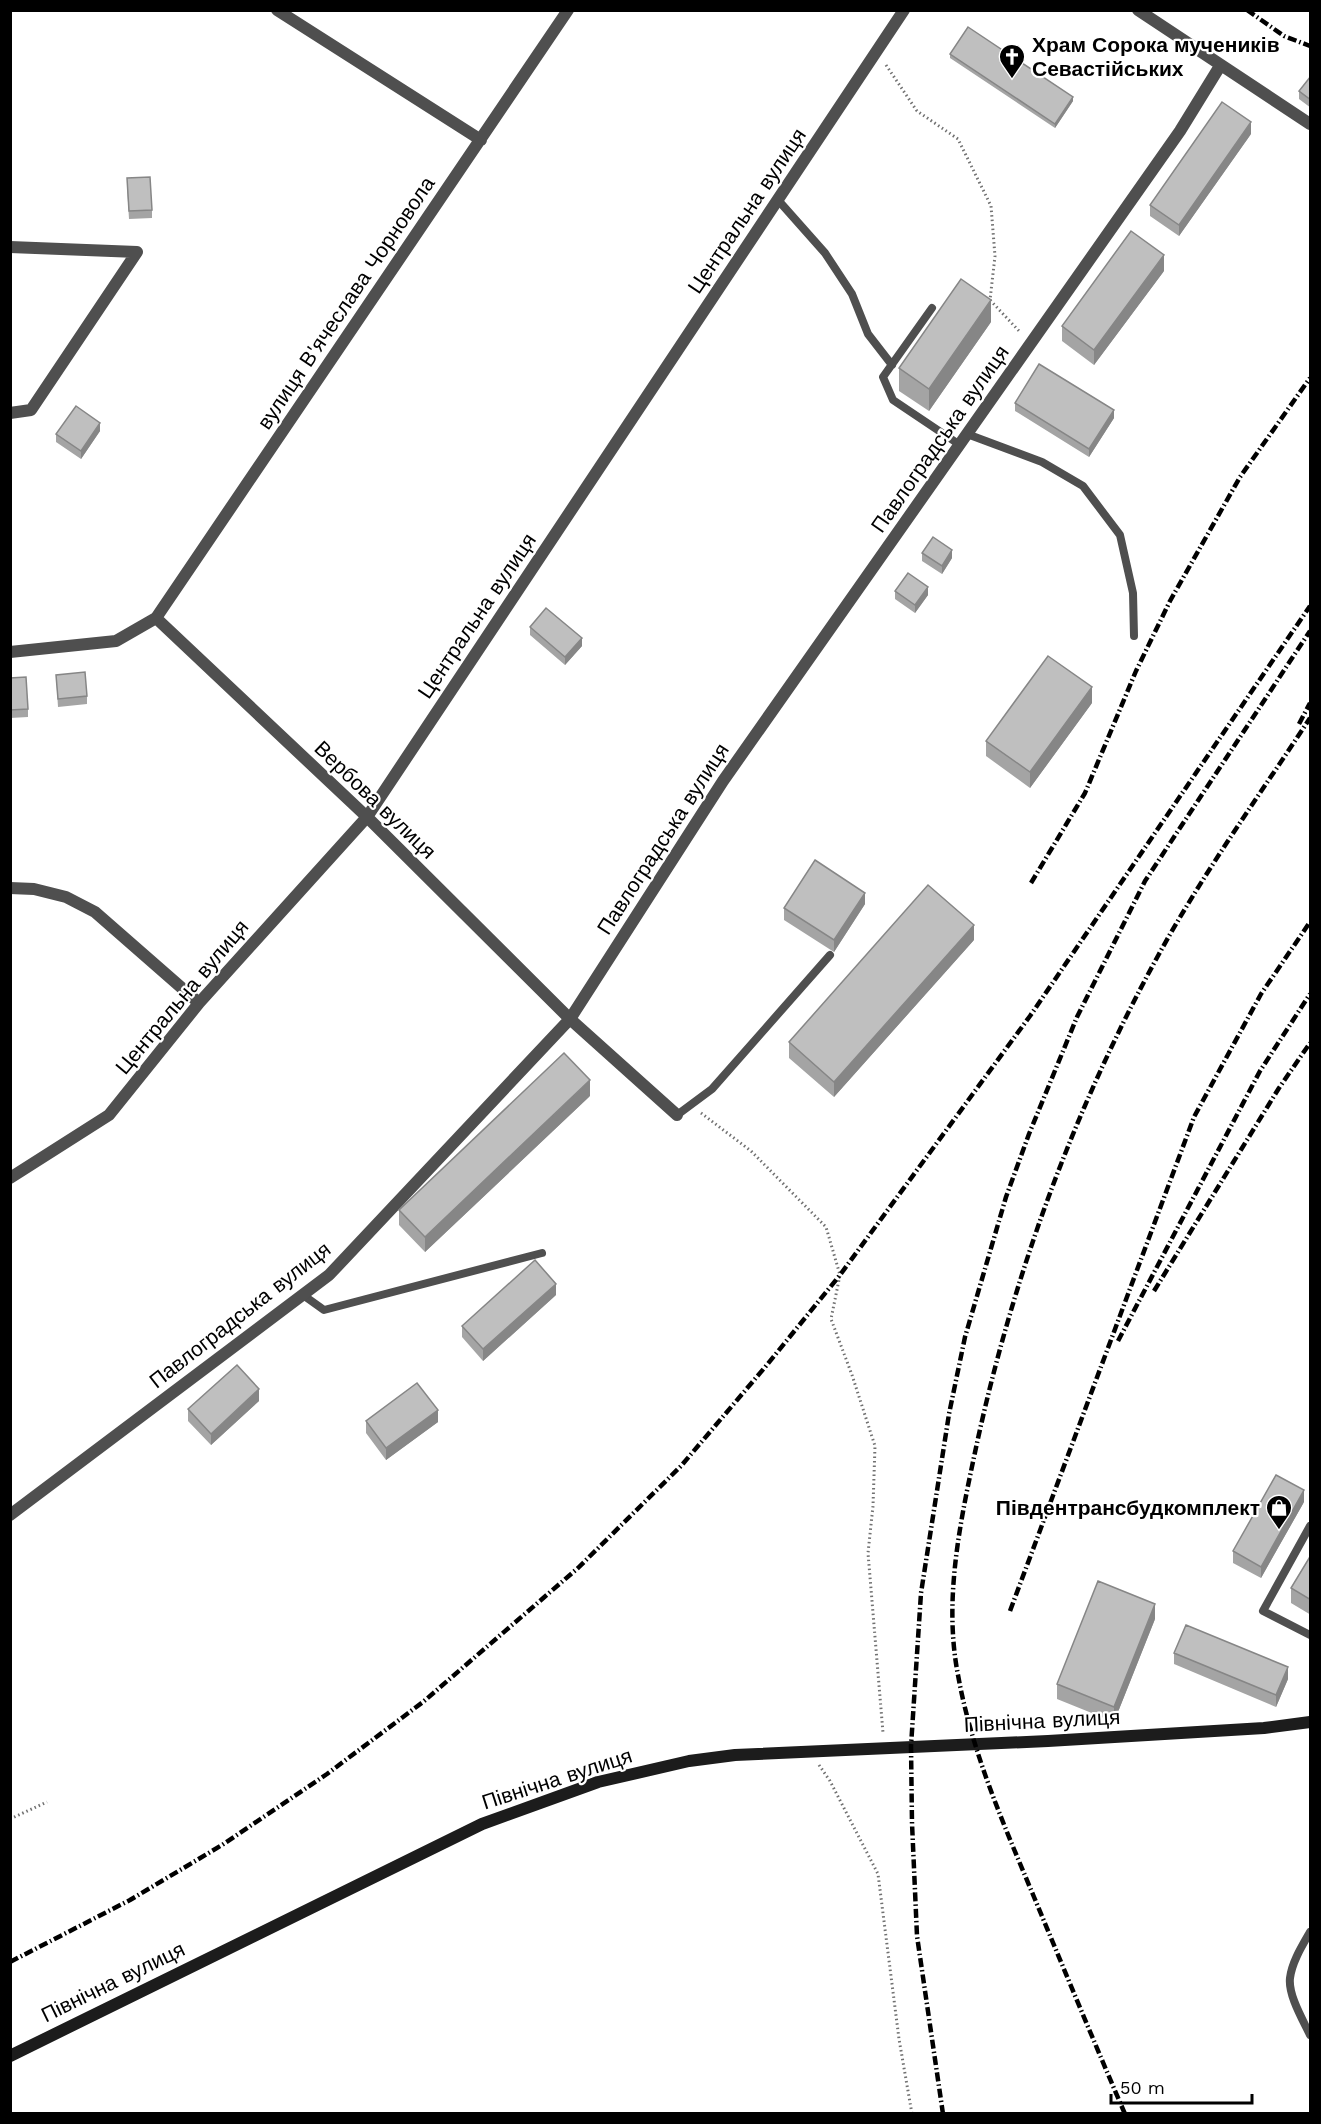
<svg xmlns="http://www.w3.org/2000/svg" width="1321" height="2124" font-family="'Work Sans',sans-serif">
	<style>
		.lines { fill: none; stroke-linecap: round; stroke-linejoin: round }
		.path { stroke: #717171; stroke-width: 3; stroke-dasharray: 1.5 3; stroke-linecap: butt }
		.lane { stroke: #4f4f4f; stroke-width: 8 }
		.street { stroke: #4f4f4f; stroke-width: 12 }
		.secondary { stroke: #1c1c1c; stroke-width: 12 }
		.rail { stroke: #000; stroke-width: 4.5; stroke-dasharray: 9 3 1.5 3; stroke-linecap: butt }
		.wall { fill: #a4a4a4 }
		.shaded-wall { fill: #868686 }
		.building { fill: #bfbfbf; stroke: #868686; stroke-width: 1.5 }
		.labels { text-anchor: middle; stroke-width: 4.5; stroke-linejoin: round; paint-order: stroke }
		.poi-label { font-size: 21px; font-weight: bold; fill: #000; stroke: #fff; text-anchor: start }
		.street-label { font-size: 21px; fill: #000; stroke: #fff }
	</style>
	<rect width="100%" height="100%" fill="#fff"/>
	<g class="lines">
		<path class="path" d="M 886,65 L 917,111 L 958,139 L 991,206 L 995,256 L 990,300 L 1020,332
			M 701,1113 L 751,1151 L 826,1227 L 840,1275 L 831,1319 L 852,1375 L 875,1446 L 873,1506 L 868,1553 L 883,1733
			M 819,1765 L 830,1781 L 878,1874 L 899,2039 L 912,2114
			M 10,1819 L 47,1802"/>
		<path class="lane" d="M 778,200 L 825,253 L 852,294 L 868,334 L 892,365
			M 932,308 L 883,377 L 893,400 L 960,445
			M 967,434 L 1042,462 L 1083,486 L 1120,535 L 1133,593 L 1134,636
			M 677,1115 L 712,1089 L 830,955
			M 303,1295 L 324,1310 L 542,1253
			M 1310,1526 L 1263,1611 L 1310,1635
			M 1310,1932 C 1302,1946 1292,1962 1290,1978 C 1288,1995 1303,2020 1310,2035"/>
		<path class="street" d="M 277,10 L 481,140
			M 1138,10 L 1310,124
			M 10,247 L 137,252
			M 10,413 L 31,410 L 137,252
			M 156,618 L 568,10
			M 10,652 L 116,641 L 156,618 L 367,817 L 570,1019 L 677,1115
			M 10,888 L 34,889 L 66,897 L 95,912 L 199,1003
			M 10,1178 L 109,1115 L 199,1003 L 367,817 L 904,10
			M 10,1515 L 329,1275 L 570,1019 L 723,781 L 1180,131 L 1220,66"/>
		<path class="secondary" d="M 10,2056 L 482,1824 L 598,1782 L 689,1761 L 735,1755 L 1048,1741 L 1264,1728 L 1310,1722"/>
		<path class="rail" d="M 1247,10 L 1284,36 L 1310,46
			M 1299,724 L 1310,703
			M 1031,883 L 1085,793 L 1136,671 L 1170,601 L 1240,477 L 1310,378
			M 1154,1291 L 1279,1088 L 1310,1043
			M 1118,1341 L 1260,1071 L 1310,994
			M 1010,1611 L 1194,1117 L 1261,994 L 1310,922
			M 10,1962 L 130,1900 L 222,1845 L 327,1774 L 423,1702 L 578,1568 L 681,1466 L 766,1366 L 840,1275 L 1030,1016 L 1310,606
			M 943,2114 L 917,1936 L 912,1823 L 911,1746 L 921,1593 L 949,1414 L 965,1337 L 1006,1197 L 1029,1134 L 1077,1017 L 1145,881 L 1310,631
			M 1125,2114 C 1094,2042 1064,1969 1034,1897 C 1004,1825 972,1753 958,1675 C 943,1598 961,1518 977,1443 C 1014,1273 1075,1107 1159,954 C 1204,872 1259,796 1310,718"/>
	</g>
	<path class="wall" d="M 950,54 L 1073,101 L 1055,128 L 950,58 Z
		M 1311,76 L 1311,108 L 1299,99 L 1299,91 Z
		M 1251,134 L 1179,236 L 1150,216 L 1150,205 Z
		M 127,186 L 152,210 L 152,218 L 129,219 Z
		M 1164,271 L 1094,365 L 1062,341 L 1062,326 Z
		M 991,322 L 929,411 L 899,391 L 899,368 Z
		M 1015,403 L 1114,418 L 1089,457 L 1015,411 Z
		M 100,431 L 81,459 L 56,442 L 56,434 Z
		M 922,553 L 952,558 L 942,574 L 922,561 Z
		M 895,591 L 928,595 L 915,613 L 895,599 Z
		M 530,627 L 582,646 L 565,665 L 530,635 Z
		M 56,675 L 87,696 L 87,704 L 58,707 Z
		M 10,678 L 28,709 L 28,717 L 10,718 Z
		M 1092,703 L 1030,788 L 986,756 L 986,741 Z
		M 865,904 L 834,952 L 784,920 L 784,908 Z
		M 974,940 L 834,1097 L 789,1058 L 789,1042 Z
		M 590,1096 L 425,1252 L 399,1225 L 399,1210 Z
		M 556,1295 L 483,1361 L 462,1337 L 462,1326 Z
		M 259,1401 L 211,1445 L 188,1421 L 188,1409 Z
		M 366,1421 L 438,1422 L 386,1460 L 366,1433 Z
		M 1304,1502 L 1261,1578 L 1233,1563 L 1233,1551 Z
		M 1311,1555 L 1311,1615 L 1291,1603 L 1291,1588 Z
		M 1155,1619 L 1114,1722 L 1057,1699 L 1057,1684 Z
		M 1174,1653 L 1288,1679 L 1276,1707 L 1174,1664 Z"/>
	<path class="shaded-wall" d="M 1073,97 L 1073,101 L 1055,128 L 1055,124 Z
		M 1251,122 L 1251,134 L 1179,236 L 1179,225 Z
		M 1164,255 L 1164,271 L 1094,365 L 1094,350 Z
		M 991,300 L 991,322 L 929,411 L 929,389 Z
		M 1114,410 L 1114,418 L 1089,457 L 1089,449 Z
		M 100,423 L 100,431 L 81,459 L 81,451 Z
		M 952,550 L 952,558 L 942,574 L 942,566 Z
		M 928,587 L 928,595 L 915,613 L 915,605 Z
		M 582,638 L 582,646 L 565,665 L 565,657 Z
		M 1092,687 L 1092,703 L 1030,788 L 1030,772 Z
		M 865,893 L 865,904 L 834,952 L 834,940 Z
		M 974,925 L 974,940 L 834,1097 L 834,1082 Z
		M 590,1080 L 590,1096 L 425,1252 L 425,1237 Z
		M 556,1284 L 556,1295 L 483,1361 L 483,1349 Z
		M 259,1389 L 259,1401 L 211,1445 L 211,1434 Z
		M 438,1410 L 438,1422 L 386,1460 L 386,1448 Z
		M 1304,1490 L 1304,1502 L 1261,1578 L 1261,1567 Z
		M 1155,1604 L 1155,1619 L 1114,1722 L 1114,1707 Z
		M 1288,1667 L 1288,1679 L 1276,1707 L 1276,1695 Z"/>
	<path class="building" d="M 968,27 L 1073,97 L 1055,124 L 950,54 Z
		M 1311,76 L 1311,100 L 1299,91 Z
		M 1222,102 L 1251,122 L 1179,225 L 1150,205 Z
		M 150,177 L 152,210 L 129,211 L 127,178 Z
		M 1131,231 L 1164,255 L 1094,350 L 1062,326 Z
		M 961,279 L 991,300 L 929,389 L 899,368 Z
		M 1039,364 L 1114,410 L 1089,449 L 1015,403 Z
		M 76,406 L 100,423 L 81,451 L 56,434 Z
		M 933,537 L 952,550 L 942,566 L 922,553 Z
		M 908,573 L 928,587 L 915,605 L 895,591 Z
		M 546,608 L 582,638 L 565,657 L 530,627 Z
		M 1048,656 L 1092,687 L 1030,772 L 986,741 Z
		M 85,672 L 87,696 L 58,699 L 56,675 Z
		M 26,677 L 28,709 L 10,710 L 10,678 Z
		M 815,860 L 865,893 L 834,940 L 784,908 Z
		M 928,885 L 974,925 L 834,1082 L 789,1042 Z
		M 564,1053 L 590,1080 L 425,1237 L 399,1210 Z
		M 535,1260 L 556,1284 L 483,1349 L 462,1326 Z
		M 237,1365 L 259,1389 L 211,1434 L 188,1409 Z
		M 417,1383 L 438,1410 L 386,1448 L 366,1421 Z
		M 1276,1475 L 1304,1490 L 1261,1567 L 1233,1551 Z
		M 1311,1555 L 1311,1600 L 1291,1588 Z
		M 1098,1581 L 1155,1604 L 1114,1707 L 1057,1684 Z
		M 1186,1625 L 1288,1667 L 1276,1695 L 1174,1653 Z"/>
	<defs>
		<symbol id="church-pin" viewBox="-11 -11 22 30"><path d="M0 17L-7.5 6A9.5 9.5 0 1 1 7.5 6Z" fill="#000" stroke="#fff"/><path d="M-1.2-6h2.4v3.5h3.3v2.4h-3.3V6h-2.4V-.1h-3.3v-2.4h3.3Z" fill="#fff"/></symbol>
		<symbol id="shop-pin" viewBox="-11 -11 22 30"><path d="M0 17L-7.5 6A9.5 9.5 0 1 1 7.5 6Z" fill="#000" stroke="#fff"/><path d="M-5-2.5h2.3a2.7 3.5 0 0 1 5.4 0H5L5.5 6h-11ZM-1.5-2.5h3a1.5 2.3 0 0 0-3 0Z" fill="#fff"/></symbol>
	</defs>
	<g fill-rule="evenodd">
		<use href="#church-pin" x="997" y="42" width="30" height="40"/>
		<use href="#shop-pin" x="1264" y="1493" width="30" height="40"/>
	</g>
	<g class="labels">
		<g class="poi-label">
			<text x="1032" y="52">Храм Сорока мучеників<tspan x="1032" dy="24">Севастійських</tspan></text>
			<text x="1260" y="1515" text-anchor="end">Південтрансбудкомплект</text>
		</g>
		<g class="street-label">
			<text transform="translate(747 211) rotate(-56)" y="7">Центральна вулиця</text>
			<text transform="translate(346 303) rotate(-56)" y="7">вулиця В'ячеслава Чорновола</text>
			<text transform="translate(940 439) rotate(-55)" y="7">Павлоградська вулиця</text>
			<text transform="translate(477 616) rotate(-56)" y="7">Центральна вулиця</text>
			<text transform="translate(375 800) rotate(44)" y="7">Вербова вулиця</text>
			<text transform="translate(663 839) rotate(-57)" y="7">Павлоградська вулиця</text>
			<text transform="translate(182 997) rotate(-50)" y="7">Центральна вулиця</text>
			<text transform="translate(240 1315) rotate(-38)" y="7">Павлоградська вулиця</text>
			<text transform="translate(1042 1721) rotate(-3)" y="7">Північна вулиця</text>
			<text transform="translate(557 1779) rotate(-18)" y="7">Північна вулиця</text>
			<text transform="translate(113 1982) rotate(-26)" y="7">Північна вулиця</text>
		</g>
	</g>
	<rect width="1321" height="2124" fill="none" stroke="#000000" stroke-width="24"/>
	<path d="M1111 2094v9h141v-9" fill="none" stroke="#000000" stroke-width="3"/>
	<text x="1120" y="2094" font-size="18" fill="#000000" stroke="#ffffff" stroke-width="4.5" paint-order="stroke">50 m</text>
</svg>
